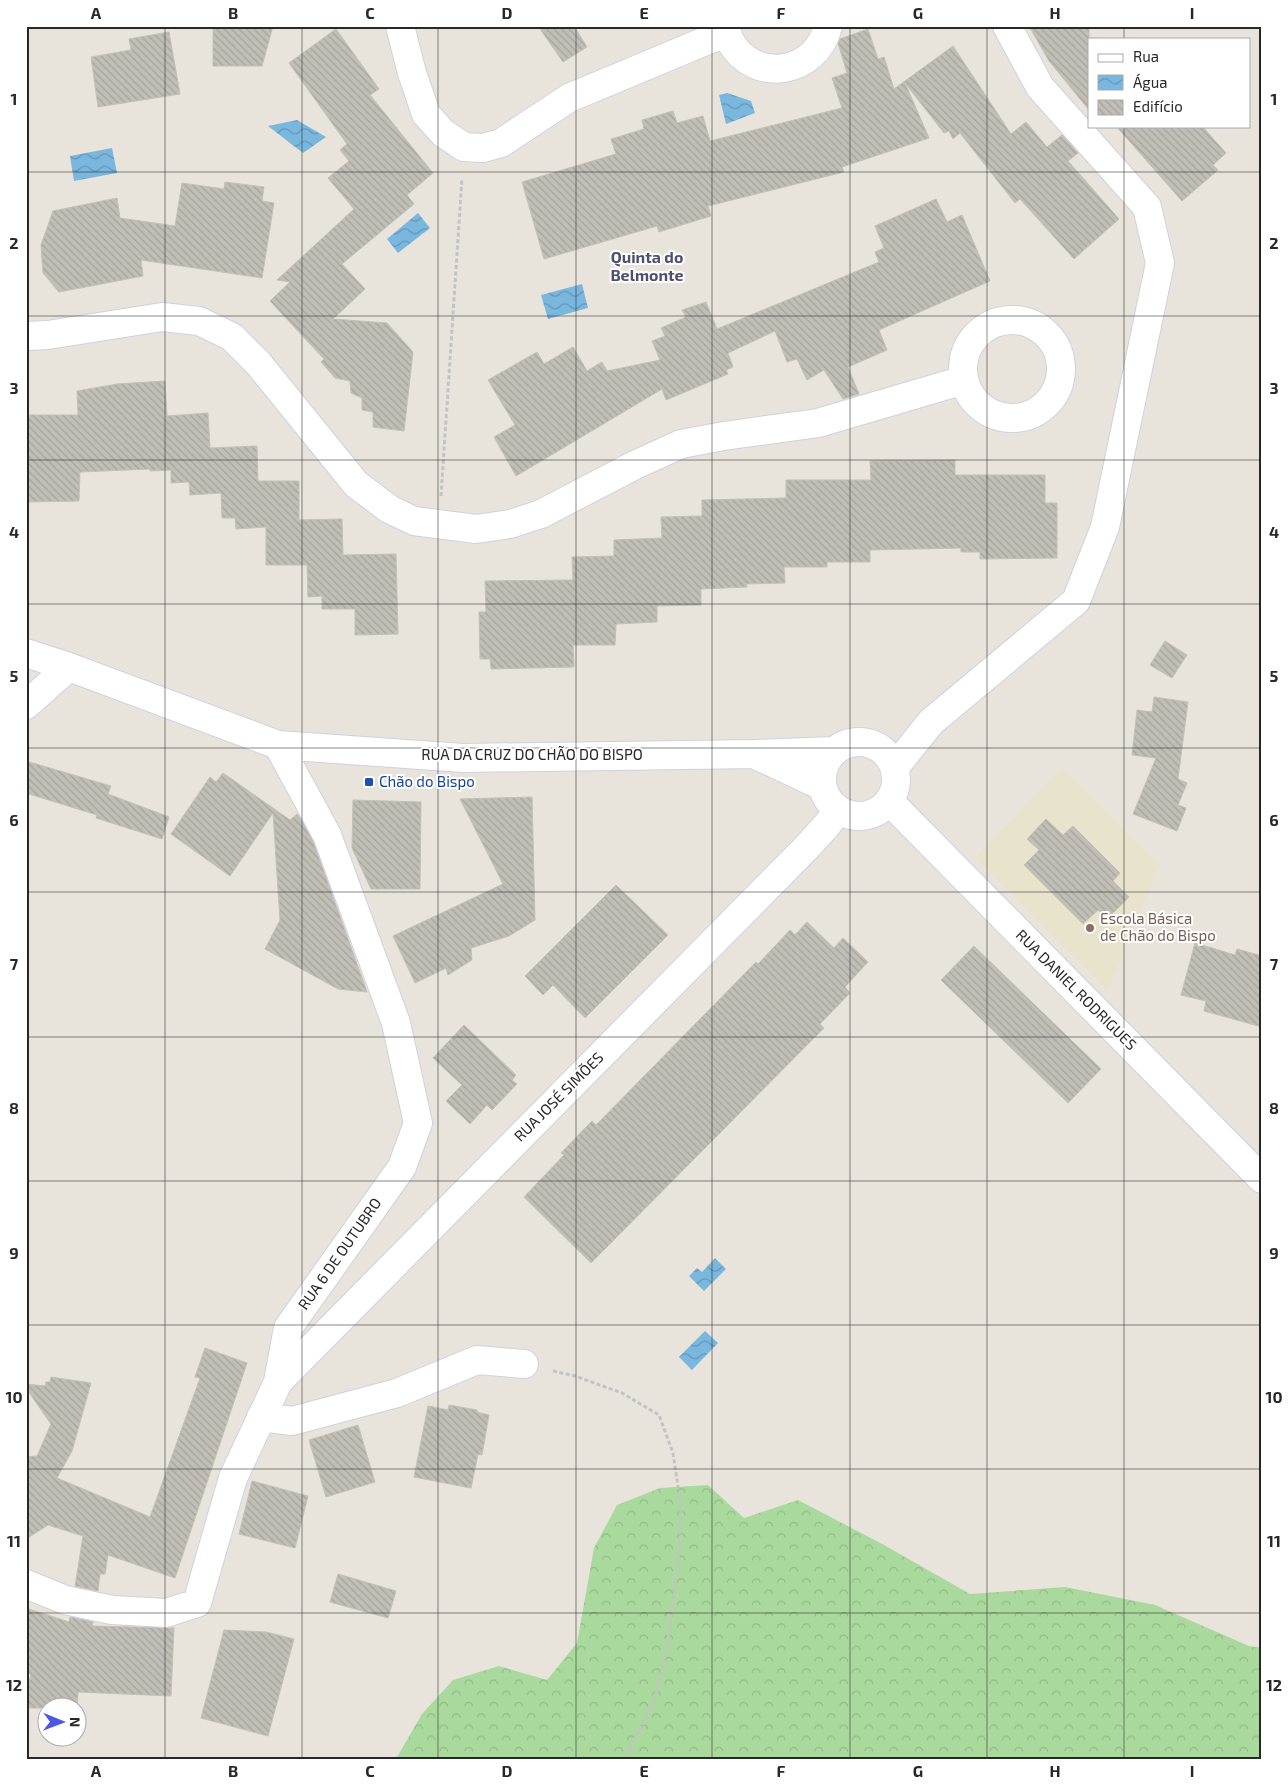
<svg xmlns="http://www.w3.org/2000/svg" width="1288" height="1785" font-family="'Exo 2',sans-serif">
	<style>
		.education { fill: #e8e3cc }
		.forest { fill: url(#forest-crowns) }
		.water { fill: url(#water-waves) }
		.building { fill: url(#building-back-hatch); stroke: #c3c0b5 }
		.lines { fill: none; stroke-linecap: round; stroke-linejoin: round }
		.street-casing { stroke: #d0d1df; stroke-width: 30 }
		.path { stroke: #c3c3c3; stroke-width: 3; stroke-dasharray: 4 2.5; stroke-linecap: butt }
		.street { stroke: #fff; stroke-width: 28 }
		.grid { fill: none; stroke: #282828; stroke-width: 1; stroke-opacity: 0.55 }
		.transit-dot { fill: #1a4fb4; stroke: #fff; stroke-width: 2 }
		.education-dot { fill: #8d6e63; stroke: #fff; stroke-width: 2 }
		.labels { text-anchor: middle; stroke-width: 4; stroke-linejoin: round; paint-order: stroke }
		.street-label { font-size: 15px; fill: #282828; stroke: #fff }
		.transit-label { font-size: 15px; fill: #164399; stroke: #fff; text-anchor: start }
		.education-label { font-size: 15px; fill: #785e54; stroke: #fff; text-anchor: start }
		.neighbourhood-label { font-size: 16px; font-weight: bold; fill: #4e5072; stroke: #fff }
		.neatline { fill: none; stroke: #282828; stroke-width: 2 }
		.grid-label { font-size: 16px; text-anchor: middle; font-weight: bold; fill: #282828 }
	</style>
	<defs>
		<pattern id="forest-crowns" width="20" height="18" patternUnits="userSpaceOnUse" patternTransform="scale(1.25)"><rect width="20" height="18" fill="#aad99d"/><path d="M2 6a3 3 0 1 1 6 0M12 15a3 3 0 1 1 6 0" fill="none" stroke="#92ba87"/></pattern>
		<pattern id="water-waves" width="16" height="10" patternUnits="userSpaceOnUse" patternTransform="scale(1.25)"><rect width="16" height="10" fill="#7ab7df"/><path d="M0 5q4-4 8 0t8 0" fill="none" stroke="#6495b5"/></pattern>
		<pattern id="building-back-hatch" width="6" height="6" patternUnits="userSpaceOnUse" patternTransform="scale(1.25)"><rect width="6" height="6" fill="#c1beb6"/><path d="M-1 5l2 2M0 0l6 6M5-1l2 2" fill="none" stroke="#a6a39c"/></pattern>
	</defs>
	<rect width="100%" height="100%" fill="#e8e4db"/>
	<path class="education" d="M 1061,768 L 1160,865 L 1108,991 L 975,858 Z"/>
	<path class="forest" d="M 708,1485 L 744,1518 L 798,1500 L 884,1545 L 970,1594 L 1065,1587 L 1155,1605 L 1249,1646 L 1262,1648 L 1262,1759 L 396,1759 L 422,1714 L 453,1680 L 499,1666 L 547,1680 L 577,1643 L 594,1548 L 617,1505 L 660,1488 Z"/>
	<path class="water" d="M 727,93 L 751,101 L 755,113 L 726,124 L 719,95 Z
		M 297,120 L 326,137 L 303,153 L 268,126 Z
		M 112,148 L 117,173 L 74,181 L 70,156 Z
		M 418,213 L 430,228 L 398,253 L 387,239 Z
		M 582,284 L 588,308 L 548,319 L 541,295 Z
		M 715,1258 L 726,1269 L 704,1291 L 689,1276 L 697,1268 L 702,1272 Z
		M 705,1331 L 718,1343 L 692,1370 L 679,1357 Z"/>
	<path class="building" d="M 213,26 L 273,26 L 262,66 L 213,66 Z
		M 538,26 L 574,26 L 587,47 L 563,62 Z
		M 1029,26 L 1089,26 L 1089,110 L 1049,61 Z
		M 336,29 L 379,89 L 370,95 L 433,173 L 407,195 L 414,204 L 342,264 L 365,289 L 333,319 L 387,323 L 413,352 L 404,431 L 373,427 L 373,412 L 362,410 L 362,398 L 351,393 L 350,381 L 335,378 L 321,362 L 324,359 L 270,301 L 290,282 L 277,280 L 354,209 L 328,178 L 349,161 L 340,150 L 347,144 L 289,63 Z
		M 868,29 L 878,59 L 884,57 L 894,89 L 953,46 L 1011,134 L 1026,122 L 1047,147 L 1062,135 L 1078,153 L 1068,161 L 1119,219 L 1074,259 L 1020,199 L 1015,203 L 960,133 L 953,139 L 949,131 L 944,133 L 905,83 L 929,138 L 842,167 L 844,172 L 708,206 L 711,216 L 659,232 L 657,226 L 544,259 L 522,182 L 616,154 L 611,139 L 644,129 L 642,120 L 673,111 L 677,123 L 703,116 L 710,141 L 842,108 L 832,78 L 847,73 L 838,43 L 840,39 Z
		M 169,32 L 180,94 L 98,107 L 91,57 L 131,50 L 129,39 Z
		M 1116,126 L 1202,126 L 1226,153 L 1213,165 L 1218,170 L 1182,201 Z
		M 225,182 L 264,187 L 262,201 L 274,203 L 262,278 L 141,260 L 143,276 L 59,292 L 43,273 L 41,245 L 53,211 L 117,198 L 120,218 L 175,226 L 182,183 L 224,189 Z
		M 936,199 L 947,222 L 962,215 L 990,281 L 879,330 L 887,350 L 848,367 L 859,394 L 843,399 L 824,370 L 807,380 L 797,359 L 787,362 L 775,331 L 728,353 L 733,367 L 726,370 L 728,374 L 666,400 L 662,389 L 516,476 L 494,437 L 515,425 L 488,380 L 537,352 L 544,364 L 573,347 L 587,371 L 602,362 L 607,371 L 660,360 L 652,341 L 665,336 L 661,328 L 686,317 L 682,310 L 706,302 L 717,329 L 879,262 L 875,252 L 884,248 L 875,226 Z
		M 165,381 L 167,416 L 208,413 L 210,448 L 257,446 L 258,481 L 299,481 L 299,520 L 342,519 L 343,555 L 396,554 L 398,634 L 355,635 L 355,609 L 322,609 L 322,596 L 308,597 L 307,565 L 266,565 L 266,527 L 236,529 L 235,518 L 222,518 L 221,493 L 190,495 L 189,482 L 171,483 L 171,470 L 150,471 L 150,469 L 80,472 L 79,501 L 26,502 L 26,415 L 78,415 L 77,391 L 117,384 Z
		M 955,460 L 955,475 L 1045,475 L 1045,503 L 1057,503 L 1057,558 L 980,559 L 980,552 L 961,552 L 961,548 L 870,550 L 870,562 L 827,562 L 827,567 L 784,567 L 785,583 L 746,584 L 747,587 L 701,589 L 701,605 L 657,606 L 657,622 L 616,624 L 615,645 L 573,645 L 574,667 L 491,669 L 490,659 L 480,659 L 479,612 L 486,612 L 485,581 L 573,580 L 572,557 L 614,556 L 614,540 L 662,538 L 661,517 L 702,516 L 702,500 L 786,498 L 786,480 L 871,480 L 870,461 Z
		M 1165,641 L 1187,655 L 1172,678 L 1150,665 Z
		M 1154,697 L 1188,702 L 1178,779 L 1187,783 L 1178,805 L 1186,808 L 1177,831 L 1133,814 L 1156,758 L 1132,755 L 1137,710 L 1152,712 Z
		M 26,761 L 111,786 L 108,794 L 169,817 L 162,839 L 96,818 L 97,815 L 26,793 Z
		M 223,773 L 290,820 L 297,814 L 302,821 L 313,841 L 367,992 L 338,989 L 265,949 L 280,920 L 273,813 L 230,876 L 171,834 L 210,777 L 216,782 Z
		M 532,797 L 535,920 L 509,936 L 471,948 L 472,960 L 448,975 L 446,968 L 415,983 L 393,936 L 503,884 L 460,799 Z
		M 353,800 L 421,802 L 420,889 L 371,889 L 352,848 Z
		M 1046,819 L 1063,835 L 1073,826 L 1120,873 L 1113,881 L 1129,897 L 1107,919 L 1098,910 L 1083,924 L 1024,865 L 1039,850 L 1027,839 Z
		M 616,885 L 668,935 L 585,1018 L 553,985 L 543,995 L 525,976 Z
		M 807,922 L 834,948 L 843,938 L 868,962 L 845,987 L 850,993 L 820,1024 L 824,1028 L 591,1263 L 524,1197 L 564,1155 L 561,1153 L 592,1121 L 596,1125 L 756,962 L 758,964 L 790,930 L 795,935 Z
		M 1195,943 L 1235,955 L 1237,949 L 1262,956 L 1262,1027 L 1204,1011 L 1206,1001 L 1181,995 Z
		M 974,946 L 1101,1069 L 1068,1103 L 941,980 Z
		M 464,1025 L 516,1075 L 512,1080 L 517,1084 L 492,1110 L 487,1105 L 470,1124 L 446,1101 L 462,1085 L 433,1058 Z
		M 205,1348 L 247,1363 L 175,1578 L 108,1555 L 105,1574 L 100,1574 L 98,1591 L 75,1586 L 83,1536 L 48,1525 L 26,1539 L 26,1457 L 37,1456 L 51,1424 L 26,1388 L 26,1384 L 45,1386 L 46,1382 L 50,1382 L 51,1377 L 91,1383 L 72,1451 L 57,1478 L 150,1517 L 200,1378 L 195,1377 Z
		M 449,1405 L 477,1410 L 477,1412 L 489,1415 L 482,1455 L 478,1454 L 471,1488 L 414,1477 L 428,1406 L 448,1410 Z
		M 358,1425 L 375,1482 L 326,1497 L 309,1440 Z
		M 252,1481 L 308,1496 L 295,1548 L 239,1534 Z
		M 338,1574 L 396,1591 L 388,1618 L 330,1602 Z
		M 26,1608 L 69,1622 L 70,1617 L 93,1622 L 92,1626 L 174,1628 L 171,1696 L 78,1692 L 77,1708 L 26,1708 L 26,1691 L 31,1675 L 26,1670 Z
		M 224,1630 L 266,1632 L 294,1639 L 268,1736 L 201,1718 Z"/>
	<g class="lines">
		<defs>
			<path id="street" d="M 400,26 L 412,73 L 426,114 L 443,133 L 464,147 L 483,148 L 501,143 L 569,98 L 727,32
				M 726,26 C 727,31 728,37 730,41 C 755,85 817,74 828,26
				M963 369a49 49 0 1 1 98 0a49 49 0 1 1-98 0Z
				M 26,336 L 48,335 L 162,317 L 199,321 L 232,337 L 258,363 L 356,484 L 389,509 L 414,521 L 476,529 L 510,524 L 541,514 L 635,465 L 681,444 L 724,436 L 818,423 L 964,380
				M 26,653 L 69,667 L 278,745 L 463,758 L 755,754 L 834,751
				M 26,705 L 69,667
				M822 779a37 37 0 1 1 74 0a37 37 0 1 1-74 0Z
				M 758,756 L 822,786
				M 895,767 L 931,722 L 1076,601 L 1105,527 L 1160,263 L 1147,207 L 1040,87 L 1007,26
				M 890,802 L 1262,1179
				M 278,1382 L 806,848 L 827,825 L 838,810
				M 261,1417 L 292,1421 L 397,1393 L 477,1360 L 524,1364
				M 26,1584 L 65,1600 L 112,1610 L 166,1613 L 197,1603 L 233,1478 L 278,1382 L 288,1328 L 402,1167 L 418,1123 L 396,1023 L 327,835 L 278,745"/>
		</defs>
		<use href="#street" class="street-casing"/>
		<path class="path" d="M 441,496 L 462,178
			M 553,1371 L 575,1376 L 622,1393 L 659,1415 L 673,1453 L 681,1507 L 679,1556 L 666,1656 L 654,1701 L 625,1759"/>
		<use href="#street" class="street"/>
	</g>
	<path class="grid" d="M 165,26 L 165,1759M 302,26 L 302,1759M 438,26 L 438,1759M 576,26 L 576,1759M 712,26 L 712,1759M 850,26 L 850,1759M 987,26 L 987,1759M 1124,26 L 1124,39M 1124,126 L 1124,1759M 26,172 L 1262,172M 26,316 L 1262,316M 26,460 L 1262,460M 26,604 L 1262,604M 26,748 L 1262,748M 26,892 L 1262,892M 26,1037 L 1262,1037M 26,1181 L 1262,1181M 26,1325 L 1262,1325M 26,1469 L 1262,1469M 26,1613 L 1262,1613"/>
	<rect class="transit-dot" x="364" y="777" width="10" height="10" rx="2.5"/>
	<circle class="education-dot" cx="1090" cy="928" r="5"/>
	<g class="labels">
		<g class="street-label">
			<text x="532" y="760">RUA DA CRUZ DO CHÃO DO BISPO</text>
			<text transform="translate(1076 990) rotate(45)" y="5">RUA DANIEL RODRIGUES</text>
			<text transform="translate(559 1097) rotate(-45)" y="5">RUA JOSÉ SIMÕES</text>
			<text transform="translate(340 1254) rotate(-55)" y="5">RUA 6 DE OUTUBRO</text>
		</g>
		<g class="transit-label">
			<text x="379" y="787">Chão do Bispo</text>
		</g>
		<g class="education-label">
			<text x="1100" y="924">Escola Básica<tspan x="1100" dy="17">de Chão do Bispo</tspan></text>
		</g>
		<g class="neighbourhood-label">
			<text x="647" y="263">Quinta do<tspan x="647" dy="18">Belmonte</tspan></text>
		</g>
	</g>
	<rect width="1288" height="1785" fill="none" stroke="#ffffff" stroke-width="55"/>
	<rect x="1088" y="38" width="162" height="90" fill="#ffffff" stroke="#a9a9a9"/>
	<rect x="1098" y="54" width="25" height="8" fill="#ffffff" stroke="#a9a9a9"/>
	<text x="1133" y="62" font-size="15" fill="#282828">Rua</text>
	<rect x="1098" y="75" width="25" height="15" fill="url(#water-waves)" stroke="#a9a9a9"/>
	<text x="1133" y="88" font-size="15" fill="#282828">Água</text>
	<rect x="1098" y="100" width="25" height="15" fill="url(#building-back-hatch)" stroke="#a9a9a9"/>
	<text x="1133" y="112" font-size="15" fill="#282828">Edifício</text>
	<g transform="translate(62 1722) rotate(91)"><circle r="24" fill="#ffffff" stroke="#a9a9a9"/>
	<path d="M0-4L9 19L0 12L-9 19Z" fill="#4d57e3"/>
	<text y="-8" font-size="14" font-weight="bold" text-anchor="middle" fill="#282828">N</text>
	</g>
	<rect x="28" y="28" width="1232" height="1730" class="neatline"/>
	<g class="grid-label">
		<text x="96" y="19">A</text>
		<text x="233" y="19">B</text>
		<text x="370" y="19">C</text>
		<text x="507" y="19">D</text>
		<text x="644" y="19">E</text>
		<text x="781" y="19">F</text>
		<text x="918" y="19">G</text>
		<text x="1055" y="19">H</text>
		<text x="1192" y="19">I</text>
		<text x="14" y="105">1</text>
		<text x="1274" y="105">1</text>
		<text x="14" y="249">2</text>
		<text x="1274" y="249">2</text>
		<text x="14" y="394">3</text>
		<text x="1274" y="394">3</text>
		<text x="14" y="538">4</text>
		<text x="1274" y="538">4</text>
		<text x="14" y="682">5</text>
		<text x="1274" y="682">5</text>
		<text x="14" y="826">6</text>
		<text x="1274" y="826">6</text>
		<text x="14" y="970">7</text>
		<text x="1274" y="970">7</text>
		<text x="14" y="1114">8</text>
		<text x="1274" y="1114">8</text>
		<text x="14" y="1259">9</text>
		<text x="1274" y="1259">9</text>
		<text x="14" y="1403">10</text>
		<text x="1274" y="1403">10</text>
		<text x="14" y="1547">11</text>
		<text x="1274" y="1547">11</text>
		<text x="14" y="1691">12</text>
		<text x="1274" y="1691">12</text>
		<text x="96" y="1777">A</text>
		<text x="233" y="1777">B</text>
		<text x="370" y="1777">C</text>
		<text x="507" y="1777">D</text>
		<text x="644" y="1777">E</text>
		<text x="781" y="1777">F</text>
		<text x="918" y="1777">G</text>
		<text x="1055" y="1777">H</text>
		<text x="1192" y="1777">I</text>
	</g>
</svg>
